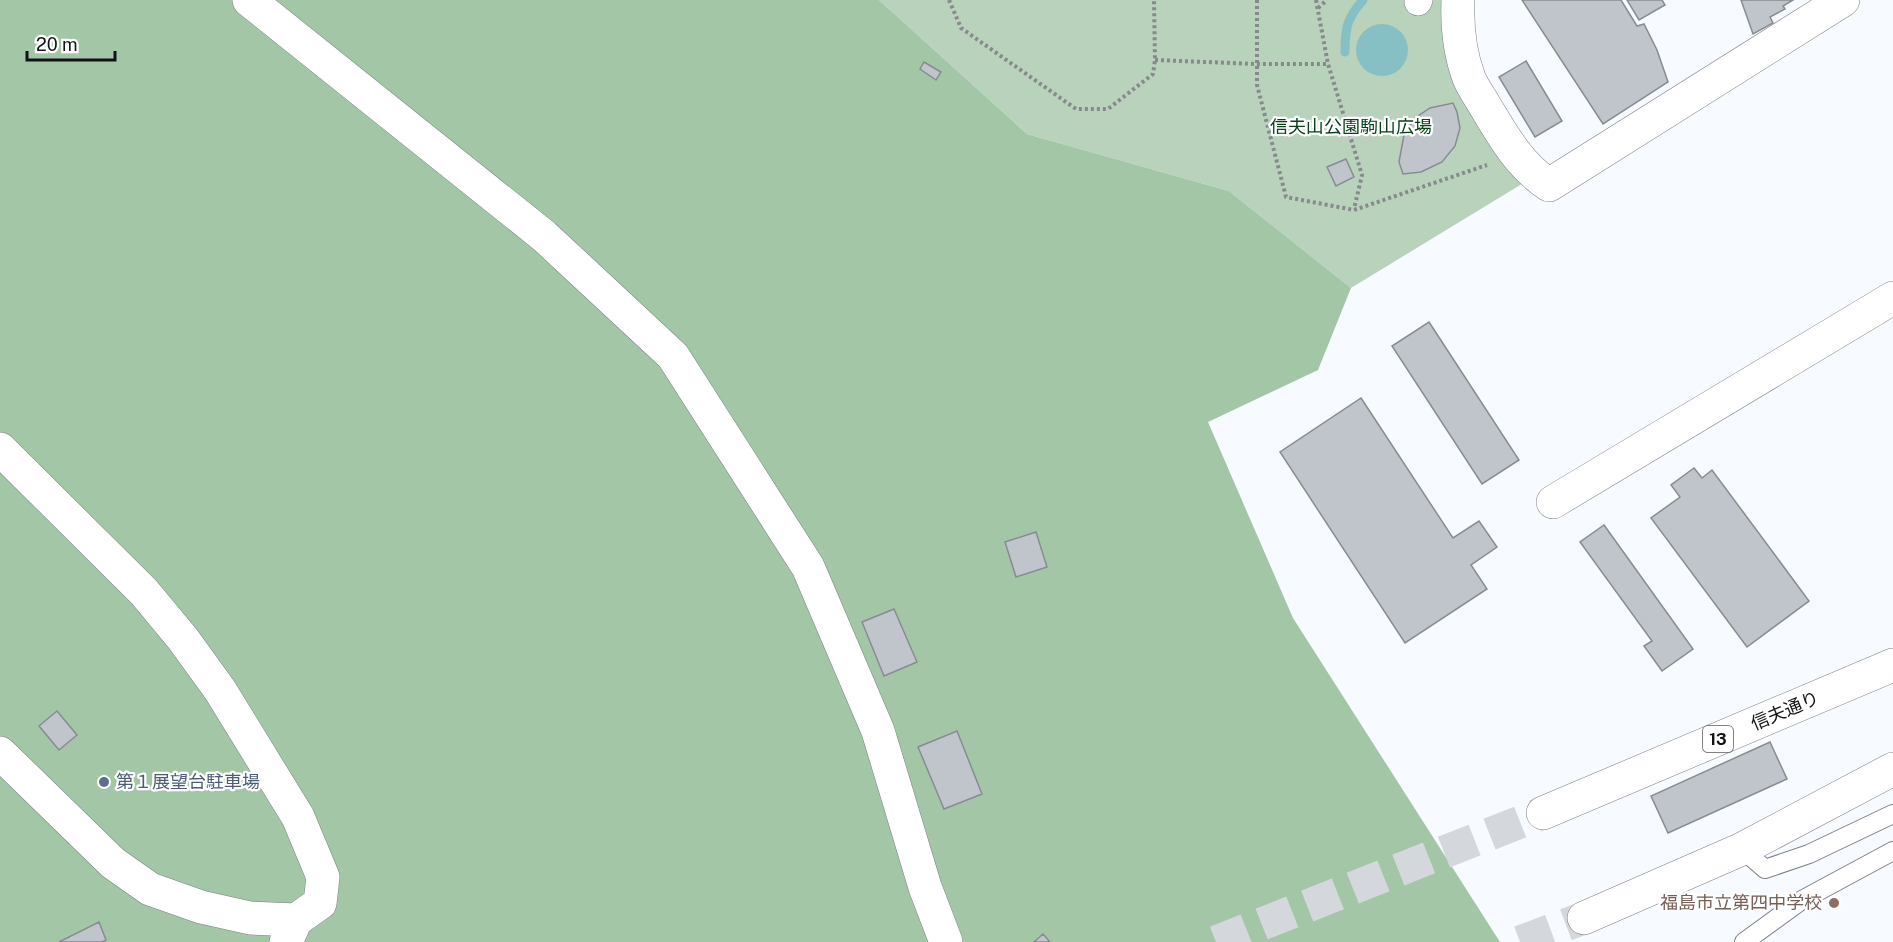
<svg xmlns="http://www.w3.org/2000/svg" width="1893" height="942" font-family="'Public Sans','Noto Sans JP',sans-serif">
	<style>
		.green { fill: #b9d2bc }
		.forest { fill: #a3c7a6 }
		.water { fill: #86c0c5 }
		.lines { fill: none; stroke-linecap: round; stroke-linejoin: round }
		.stream { stroke: #86c0c5; stroke-width: 9 }
		.building { fill: #bfc5cb; stroke: #878c92; stroke-width: 1.5 }
		.trunk-tunnel { stroke: #d4d8dc; stroke-width: 33; stroke-dasharray: 33 16; stroke-linecap: butt }
		.service-casing { stroke: #7c8187; stroke-width: 20 }
		.pedestrian-casing { stroke: #7c8187; stroke-width: 28 }
		.minor-casing { stroke: #7c8187; stroke-width: 34 }
		.trunk-casing { stroke: #7c8187; stroke-width: 34 }
		.path { stroke: #878a8d; stroke-width: 4; stroke-dasharray: 3 3; stroke-linecap: butt }
		.service { stroke: #fff; stroke-width: 18 }
		.pedestrian { stroke: #fff; stroke-width: 27 }
		.minor { stroke: #fff; stroke-width: 33 }
		.trunk { stroke: #fff; stroke-width: 33 }
		.service-dot { fill: #5c6f8a; stroke: #fff; stroke-width: 2 }
		.education-dot { fill: #8d6e63; stroke: #fff; stroke-width: 2 }
		.labels { text-anchor: middle; stroke-width: 4.5; stroke-linejoin: round; paint-order: stroke }
		.shield { fill: #fff; stroke: #585a5b; stroke-width: 1.5 }
		.shield-label { font-size: 16px; font-weight: bold; fill: #111315 }
		.park-label { font-size: 18px; fill: #074218; stroke: #fff }
		.street-label { font-size: 18px; fill: #111315; stroke: #fff }
		.service-label { font-size: 18px; fill: #4e5e75; stroke: #fff; text-anchor: start }
		.education-label { font-size: 18px; fill: #785e54; stroke: #fff; text-anchor: end }
	</style>
	<rect width="100%" height="100%" fill="#f7fbff"/>
	<path class="green" d="M 879,0 L 1458,0 L 1462,49 L 1535,176 L 1351,288 L 1229,191 L 1027,134 Z"/>
	<path class="forest" d="M 0,0 L 879,0 L 1027,134 L 1229,191 L 1351,288 L 1318,370 L 1208,422 L 1293,618 L 1500,942 L 0,942 Z"/>
	<path class="water" d="M1356 50a26 26 0 1 1 52 0a26 26 0 1 1-52 0Z"/>
	<g class="lines">
		<path class="stream" d="M 1345,52 C 1345,28 1347,18 1363,0"/>
	</g>
	<path class="building" d="M 1522,0 L 1621,0 L 1637,26 L 1644,24 L 1657,50 L 1668,82 L 1603,124 Z
		M 1627,0 L 1662,0 L 1665,5 L 1639,20 Z
		M 1741,0 L 1793,0 L 1783,6 L 1785,9 L 1770,17 L 1773,23 L 1753,34 Z
		M 1526,61 L 1562,121 L 1535,137 L 1499,77 Z
		M 924,62 L 941,72 L 936,80 L 920,69 Z
		M 1453,103 L 1457,112 L 1460,128 L 1455,146 L 1442,162 L 1421,172 L 1403,174 L 1399,162 L 1401,151 L 1404,135 L 1415,118 L 1430,108 Z
		M 1346,159 L 1354,177 L 1336,186 L 1327,167 Z
		M 1429,322 L 1519,460 L 1482,484 L 1392,346 Z
		M 1361,398 L 1453,538 L 1479,521 L 1497,547 L 1471,565 L 1487,589 L 1405,643 L 1280,452 Z
		M 1694,468 L 1702,478 L 1712,470 L 1809,601 L 1747,647 L 1651,518 L 1680,497 L 1671,485 Z
		M 1604,525 L 1693,649 L 1662,671 L 1644,646 L 1652,641 L 1580,542 Z
		M 1036,532 L 1047,567 L 1016,577 L 1005,542 Z
		M 894,609 L 917,662 L 884,676 L 862,622 Z
		M 57,711 L 77,735 L 59,750 L 39,726 Z
		M 957,731 L 982,794 L 944,809 L 918,747 Z
		M 1770,742 L 1787,779 L 1668,833 L 1651,796 Z
		M 99,922 L 106,940 L 102,942 L 59,942 Z
		M 1043,934 L 1050,942 L 1034,942 Z"/>
	<g class="lines">
		<path class="trunk-tunnel" d="M 1216,942 L 1543,813
			M 1520,942 L 1584,918"/>
		<defs>
			<path id="service" d="M 1742,849 L 1765,869 L 1809,854 L 1893,814
				M 1744,942 L 1802,900 L 1893,851"/>
			<path id="pedestrian" d="M 1418,2 L 1419,0"/>
			<path id="minor" d="M 249,0 L 544,236 L 673,356 L 808,567 L 878,731 L 925,887 L 946,942
				M 1458,0 C 1457,25 1460,54 1469,78 C 1473,88 1480,97 1485,106 C 1503,136 1519,165 1549,185 L 1843,0
				M 0,449 L 144,592 L 183,639 L 220,690 L 298,817 L 323,877 L 320,903 L 296,920 L 286,942
				M 1553,502 L 1893,298
				M 0,753 L 113,863 L 150,889 L 201,907 L 250,918 L 296,920"/>
			<path id="trunk" d="M 1543,813 L 1893,665
				M 1584,918 L 1742,849 L 1893,769"/>
		</defs>
		<use href="#service" class="service-casing"/>
		<use href="#pedestrian" class="pedestrian-casing"/>
		<use href="#minor" class="minor-casing"/>
		<use href="#trunk" class="trunk-casing"/>
		<path class="path" d="M 949,0 L 961,28 L 1076,109 L 1108,109 L 1153,74 L 1155,60 L 1154,0
			M 1257,0 L 1257,85 L 1286,197 L 1354,210 L 1487,165
			M 1316,0 L 1328,64 L 1362,175 L 1354,209
			M 1318,8 L 1327,0
			M 1155,60 L 1257,64 L 1328,64"/>
		<use href="#service" class="service"/>
		<use href="#pedestrian" class="pedestrian"/>
		<use href="#minor" class="minor"/>
		<use href="#trunk" class="trunk"/>
	</g>
	<circle class="service-dot" cx="104" cy="782" r="6"/>
	<circle class="education-dot" cx="1834" cy="903" r="6"/>
	<g class="labels">
		<rect class="shield" x="1703" y="726" width="30" height="26" rx="4.5"/>
		<g class="shield-label">
			<text x="1718" y="745">13</text>
		</g>
		<g class="park-label">
			<text x="1351" y="133">信夫山公園駒山広場</text>
		</g>
		<g class="street-label">
			<text transform="translate(1785 711) rotate(-23)" y="6">信夫通り</text>
		</g>
		<g class="service-label">
			<text x="116" y="788">第１展望台駐車場</text>
		</g>
		<g class="education-label">
			<text x="1822" y="909">福島市立第四中学校</text>
		</g>
	</g>
	<path d="M27 51v9h88v-9" fill="none" stroke="#111315" stroke-width="3"/>
	<text x="36" y="51" font-size="18" fill="#111315" stroke="#ffffff" stroke-width="4.5" paint-order="stroke">20 m</text>
</svg>
